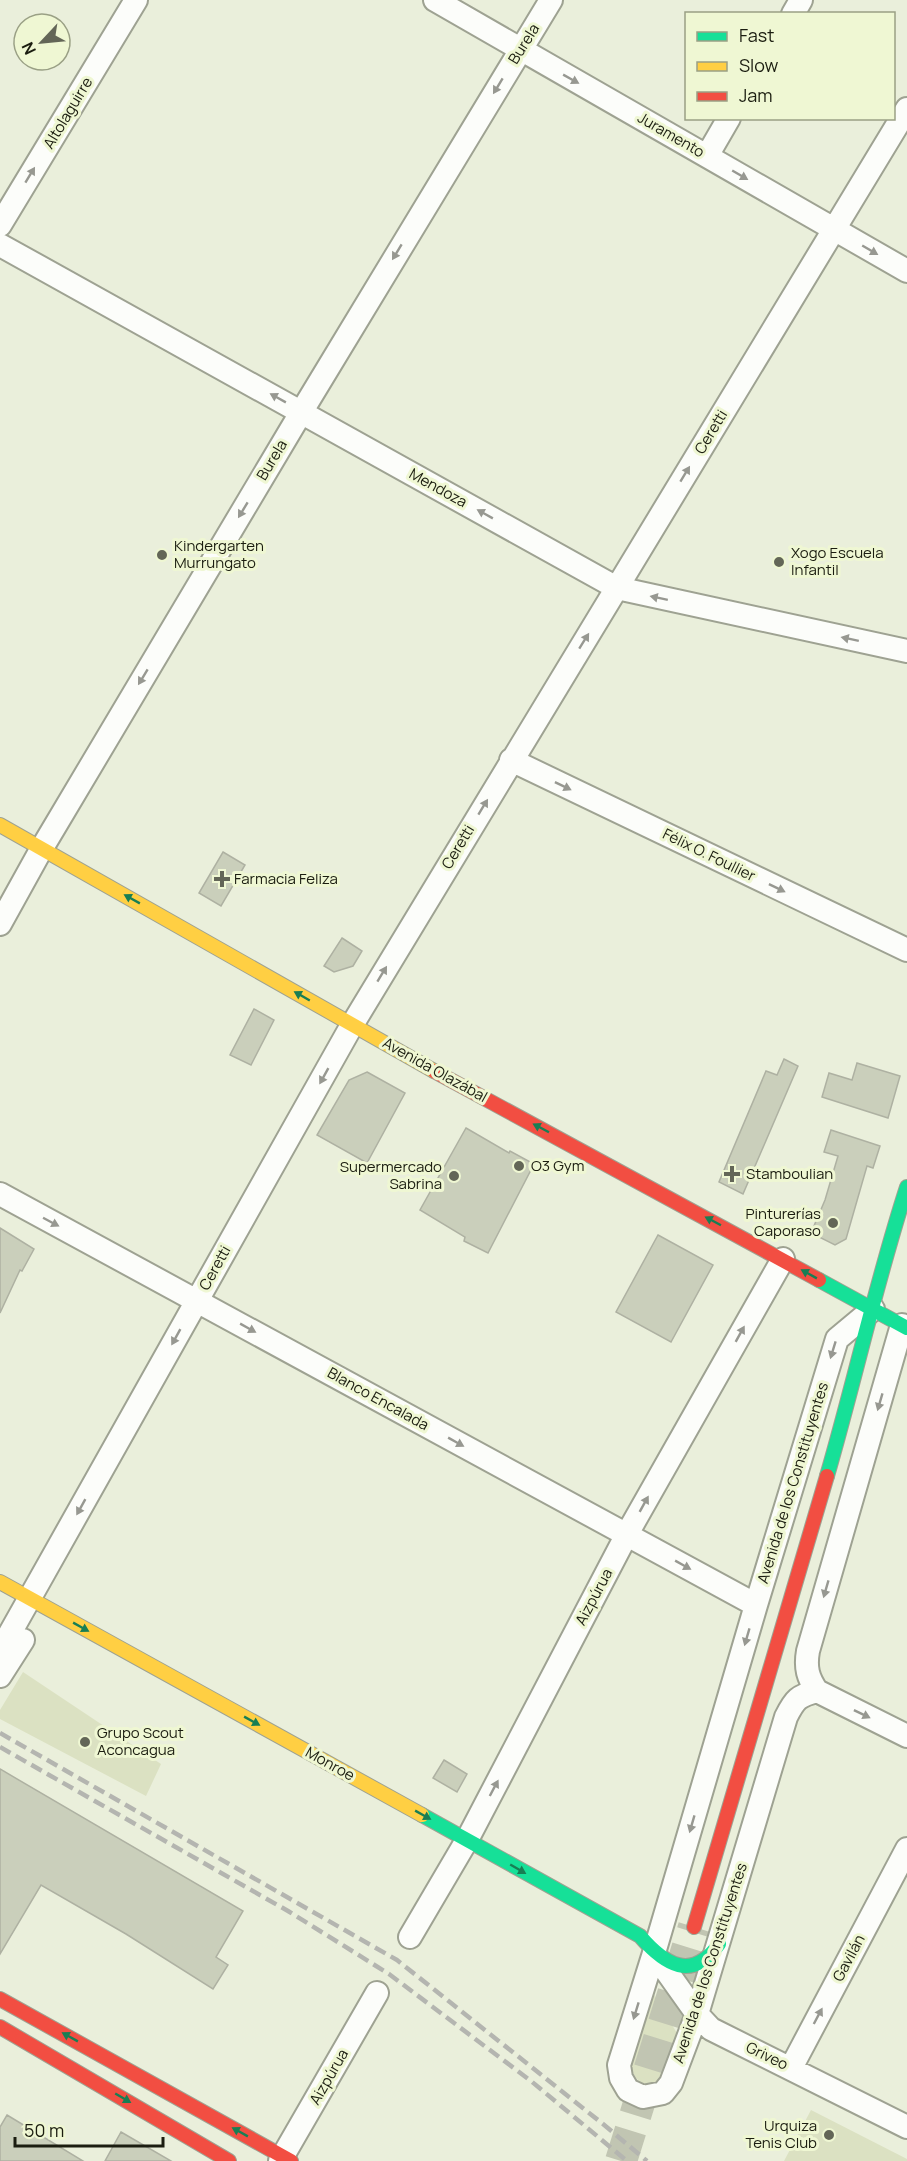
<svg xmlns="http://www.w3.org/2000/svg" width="907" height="2161" font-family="Manrope,sans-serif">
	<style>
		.green { fill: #dbe1c2 }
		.building { fill: #cacfbb; stroke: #aeb1a2; stroke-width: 1.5 }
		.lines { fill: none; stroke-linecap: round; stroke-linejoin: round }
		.secondary-tunnel { stroke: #c1c5b2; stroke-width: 32; stroke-dasharray: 32 16; stroke-linecap: butt }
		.street-casing { stroke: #9ea292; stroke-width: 26 }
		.fast-casing { stroke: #9ea292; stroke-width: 16 }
		.slow-casing { stroke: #9ea292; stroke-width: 16 }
		.jam-casing { stroke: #9ea292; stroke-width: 16 }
		.street { stroke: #fcfdfa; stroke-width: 22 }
		.fast { stroke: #16e098; stroke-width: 14 }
		.slow { stroke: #ffcf43; stroke-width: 14 }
		.jam { stroke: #f24e42; stroke-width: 14 }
		.rail { stroke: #b4b5b0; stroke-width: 4.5; stroke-dasharray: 12 6; stroke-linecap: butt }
		.oneway { fill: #979891 }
		.oneway2 { fill: #187e54 }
		.poi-dot { fill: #636657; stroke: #eff7d3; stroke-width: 2 }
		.labels { text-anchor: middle; stroke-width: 6; stroke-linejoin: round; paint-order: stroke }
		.street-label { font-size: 15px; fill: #1b1d10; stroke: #eff7d3 }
		.poi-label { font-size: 15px; fill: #1b1d10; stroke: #eff7d3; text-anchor: start }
	</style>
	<rect width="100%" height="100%" fill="#eaefdb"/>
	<path class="green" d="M 23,1672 L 161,1764 L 146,1796 L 0,1719 L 0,1710 Z
		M 652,1991 L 678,2035 C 675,2046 674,2058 669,2068 C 658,2093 638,2090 630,2066 Z
		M 811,2110 L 907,2159 L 907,2161 L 784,2161 Z"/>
	<path class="building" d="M 223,852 L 245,865 L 221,906 L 199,893 Z
		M 342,938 L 362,951 L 353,966 L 334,972 L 324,966 Z
		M 254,1009 L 274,1020 L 251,1065 L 230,1055 Z
		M 784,1059 L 798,1066 L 743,1194 L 719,1182 L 766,1071 L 777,1075 Z
		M 857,1063 L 900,1076 L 888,1118 L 822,1097 L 829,1073 L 852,1080 Z
		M 367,1072 L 405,1093 L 367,1163 L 317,1135 L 349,1080 Z
		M 466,1128 L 509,1153 L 510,1151 L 534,1164 L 488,1253 L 464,1241 L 465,1237 L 420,1210 Z
		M 831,1130 L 880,1146 L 873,1168 L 867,1166 L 846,1239 L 835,1245 L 811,1233 L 825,1200 L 838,1156 L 824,1152 Z
		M 0,1228 L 34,1249 L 22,1271 L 20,1270 L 0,1313 Z
		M 658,1235 L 713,1265 L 671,1342 L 616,1312 Z
		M 444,1760 L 467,1774 L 457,1792 L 433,1778 Z
		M 0,1769 L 243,1911 L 216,1957 L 228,1965 L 213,1989 L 126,1934 L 41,1885 L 0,1954 Z
		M 7,2115 L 83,2161 L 0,2161 L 0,2127 Z
		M 121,2132 L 171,2161 L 105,2161 Z"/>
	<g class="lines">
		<path class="secondary-tunnel" d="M 621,2161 L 694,1927"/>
		<defs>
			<path id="street" d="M 435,0 L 907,271
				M 793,14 L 801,0
				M 707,156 L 729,118
				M 0,225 L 136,0
				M 0,245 L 617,588 L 907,651
				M 511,760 L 907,950
				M 0,924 L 42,848 L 302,411 L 551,0
				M 0,1194 L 756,1605
				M 902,1325 L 808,1651 C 805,1668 808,1678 817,1691 L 907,1736
				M 0,1651 L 352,1025 L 907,109
				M 0,1676 L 23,1640
				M 817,1691 C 798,1696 795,1699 786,1717 L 697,2014 L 671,2083 L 663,2093 L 643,2097 L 628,2090 L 621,2078 L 619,2065 L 654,1953 L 756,1605 L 837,1339 L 873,1309
				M 410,1937 L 467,1840 L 627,1534 L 783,1259
				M 655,1955 L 697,2014 L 711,2029 L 907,2127
				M 791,2068 L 907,1849
				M 280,2161 L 377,1993"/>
			<path id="fast" d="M 819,1280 L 907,1328
				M 827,1476 C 855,1380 876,1282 907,1187
				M 422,1815 L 640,1936 C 665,1965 692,1982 719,1944"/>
			<path id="slow" d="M 0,825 L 434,1071
				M 0,1582 L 422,1815"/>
			<path id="jam" d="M 434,1071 L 819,1280
				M 694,1927 L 827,1476
				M 0,1999 L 291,2161
				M 0,2027 L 229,2161"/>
		</defs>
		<use href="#street" class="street-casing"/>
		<use href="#fast" class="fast-casing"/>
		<use href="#slow" class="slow-casing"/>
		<use href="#jam" class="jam-casing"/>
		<use href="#street" class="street"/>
		<use href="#fast" class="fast"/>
		<use href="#slow" class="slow"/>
		<use href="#jam" class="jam"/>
		<path class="rail" d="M 0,1733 L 397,1960 L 603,2124 L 647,2161
			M 0,1747 L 288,1911 L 389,1974 L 531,2081 L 627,2161"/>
	</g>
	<defs><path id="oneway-solid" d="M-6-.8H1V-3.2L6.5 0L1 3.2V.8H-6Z" transform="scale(1.5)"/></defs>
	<g class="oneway">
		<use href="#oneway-solid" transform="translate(571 79) rotate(29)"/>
		<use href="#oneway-solid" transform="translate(498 86) rotate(121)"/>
		<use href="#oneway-solid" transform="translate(30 175) rotate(-59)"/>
		<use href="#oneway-solid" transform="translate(740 175) rotate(30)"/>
		<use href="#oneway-solid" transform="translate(870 250) rotate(30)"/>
		<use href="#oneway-solid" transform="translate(397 252) rotate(121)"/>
		<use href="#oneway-solid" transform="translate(278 398) rotate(-151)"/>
		<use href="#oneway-solid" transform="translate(685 474) rotate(-59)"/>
		<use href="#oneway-solid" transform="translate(243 510) rotate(121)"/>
		<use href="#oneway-solid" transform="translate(485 514) rotate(-151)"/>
		<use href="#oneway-solid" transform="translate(659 598) rotate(-168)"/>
		<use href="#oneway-solid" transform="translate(850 639) rotate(-168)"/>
		<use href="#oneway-solid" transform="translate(584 641) rotate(-58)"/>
		<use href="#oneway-solid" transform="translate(143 677) rotate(121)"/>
		<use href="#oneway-solid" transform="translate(563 786) rotate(26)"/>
		<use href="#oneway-solid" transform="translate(483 807) rotate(-59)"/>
		<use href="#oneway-solid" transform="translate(777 888) rotate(26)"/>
		<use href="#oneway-solid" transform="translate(382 974) rotate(-59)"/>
		<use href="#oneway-solid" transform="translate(324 1076) rotate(119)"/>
		<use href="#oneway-solid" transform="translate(51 1222) rotate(28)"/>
		<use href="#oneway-solid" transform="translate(248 1328) rotate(29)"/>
		<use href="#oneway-solid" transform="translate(740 1334) rotate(-61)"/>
		<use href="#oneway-solid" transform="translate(176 1337) rotate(119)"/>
		<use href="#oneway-solid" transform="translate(833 1350) rotate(107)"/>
		<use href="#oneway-solid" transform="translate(880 1402) rotate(106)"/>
		<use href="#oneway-solid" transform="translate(456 1442) rotate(29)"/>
		<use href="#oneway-solid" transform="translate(644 1504) rotate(-61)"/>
		<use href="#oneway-solid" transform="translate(81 1507) rotate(119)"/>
		<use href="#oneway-solid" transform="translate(683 1565) rotate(29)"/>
		<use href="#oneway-solid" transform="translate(826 1589) rotate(106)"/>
		<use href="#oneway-solid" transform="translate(747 1637) rotate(106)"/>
		<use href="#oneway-solid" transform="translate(862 1714) rotate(26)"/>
		<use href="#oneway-solid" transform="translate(494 1788) rotate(-62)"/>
		<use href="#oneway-solid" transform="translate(692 1824) rotate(106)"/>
		<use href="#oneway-solid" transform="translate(636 2011) rotate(107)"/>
		<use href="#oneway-solid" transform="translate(818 2016) rotate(-62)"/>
	</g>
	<g class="oneway2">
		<use href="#oneway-solid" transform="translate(132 899) rotate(-151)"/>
		<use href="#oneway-solid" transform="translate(302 996) rotate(-150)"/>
		<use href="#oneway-solid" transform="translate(541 1128) rotate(-152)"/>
		<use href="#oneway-solid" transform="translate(713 1221) rotate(-152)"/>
		<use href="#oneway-solid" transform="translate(809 1274) rotate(-151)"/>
		<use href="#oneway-solid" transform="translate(81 1627) rotate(29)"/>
		<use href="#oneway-solid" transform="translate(252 1721) rotate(29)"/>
		<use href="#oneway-solid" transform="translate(423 1815) rotate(29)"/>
		<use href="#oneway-solid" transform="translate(518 1869) rotate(30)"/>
		<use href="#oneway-solid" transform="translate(70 2037) rotate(-151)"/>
		<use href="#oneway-solid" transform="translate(123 2098) rotate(30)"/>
		<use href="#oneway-solid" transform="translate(240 2132) rotate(-151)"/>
	</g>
	<g class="poi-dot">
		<circle cx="162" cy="555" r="6"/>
		<circle cx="779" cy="562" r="6"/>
		<path d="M219 870h6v6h6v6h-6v6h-6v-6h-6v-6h6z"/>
		<circle cx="519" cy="1166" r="6"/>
		<path d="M729 1165h6v6h6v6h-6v6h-6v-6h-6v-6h6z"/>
		<circle cx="454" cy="1176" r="6"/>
		<circle cx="833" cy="1223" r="6"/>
		<circle cx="85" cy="1742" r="6"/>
		<circle cx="829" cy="2135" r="6"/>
	</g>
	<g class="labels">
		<g class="street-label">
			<text transform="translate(524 44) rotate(-58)" y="5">Burela</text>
			<text transform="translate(68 113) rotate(-59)" y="5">Altolaguirre</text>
			<text transform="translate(671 135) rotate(30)" y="5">Juramento</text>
			<text transform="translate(711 432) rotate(-59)" y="5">Ceretti</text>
			<text transform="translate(272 460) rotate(-59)" y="5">Burela</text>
			<text transform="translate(438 488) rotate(29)" y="5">Mendoza</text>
			<text transform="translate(458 847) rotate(-59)" y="5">Ceretti</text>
			<text transform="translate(709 855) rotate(26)" y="5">Félix O. Foullier</text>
			<text transform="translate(435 1070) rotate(29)" y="5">Avenida Olazábal</text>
			<text transform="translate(215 1268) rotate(-61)" y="5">Ceretti</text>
			<text transform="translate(378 1399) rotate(29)" y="5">Blanco Encalada</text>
			<text transform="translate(793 1483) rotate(-73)" y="5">Avenida de los Constituyentes</text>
			<text transform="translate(594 1597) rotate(-62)" y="5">Aizpúrua</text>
			<text transform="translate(330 1764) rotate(29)" y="5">Monroe</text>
			<text transform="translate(849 1958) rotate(-62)" y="5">Gavilán</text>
			<text transform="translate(710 1963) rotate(-72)" y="5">Avenida de los Constituyentes</text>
			<text transform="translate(767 2056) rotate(26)" y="5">Griveo</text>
			<text transform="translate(329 2077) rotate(-60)" y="5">Aizpúrua</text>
		</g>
		<g class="poi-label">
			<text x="174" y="551">Kindergarten<tspan x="174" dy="17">Murrungato</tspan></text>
			<text x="791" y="558">Xogo Escuela<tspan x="791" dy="17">Infantil</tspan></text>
			<text x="234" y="884">Farmacia Feliza</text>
			<text x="531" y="1171">O3 Gym</text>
			<text x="442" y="1172" text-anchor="end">Supermercado<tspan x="442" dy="17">Sabrina</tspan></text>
			<text x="746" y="1179">Stamboulian</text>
			<text x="821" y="1219" text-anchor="end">Pinturerías<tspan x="821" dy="17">Caporaso</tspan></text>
			<text x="97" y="1738">Grupo Scout<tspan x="97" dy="17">Aconcagua</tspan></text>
			<text x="817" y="2131" text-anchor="end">Urquiza<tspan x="817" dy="17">Tenis Club</tspan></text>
		</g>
	</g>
	<rect x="685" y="12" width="210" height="108" fill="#eff7d3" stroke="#9aa085" stroke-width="1.5"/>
	<rect x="697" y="32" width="30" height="9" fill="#16e098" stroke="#9aa085" stroke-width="1.5"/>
	<text x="739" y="42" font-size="18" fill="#1b1d10">Fast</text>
	<rect x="697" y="62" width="30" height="9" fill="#ffcf43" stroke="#9aa085" stroke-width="1.5"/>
	<text x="739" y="72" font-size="18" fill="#1b1d10">Slow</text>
	<rect x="697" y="92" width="30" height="9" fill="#f24e42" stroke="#9aa085" stroke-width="1.5"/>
	<text x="739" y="102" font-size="18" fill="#1b1d10">Jam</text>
	<g transform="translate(42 42) rotate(244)"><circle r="28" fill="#eff7d3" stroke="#9aa085" stroke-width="1.5"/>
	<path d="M0-4.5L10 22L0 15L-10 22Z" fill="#636657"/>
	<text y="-9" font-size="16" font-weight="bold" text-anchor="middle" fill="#1b1d10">N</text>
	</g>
	<path d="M15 2137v9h148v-9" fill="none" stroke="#1b1d10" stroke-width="3"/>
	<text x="24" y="2137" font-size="18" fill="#1b1d10" stroke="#eff7d3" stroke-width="4.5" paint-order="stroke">50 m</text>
</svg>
